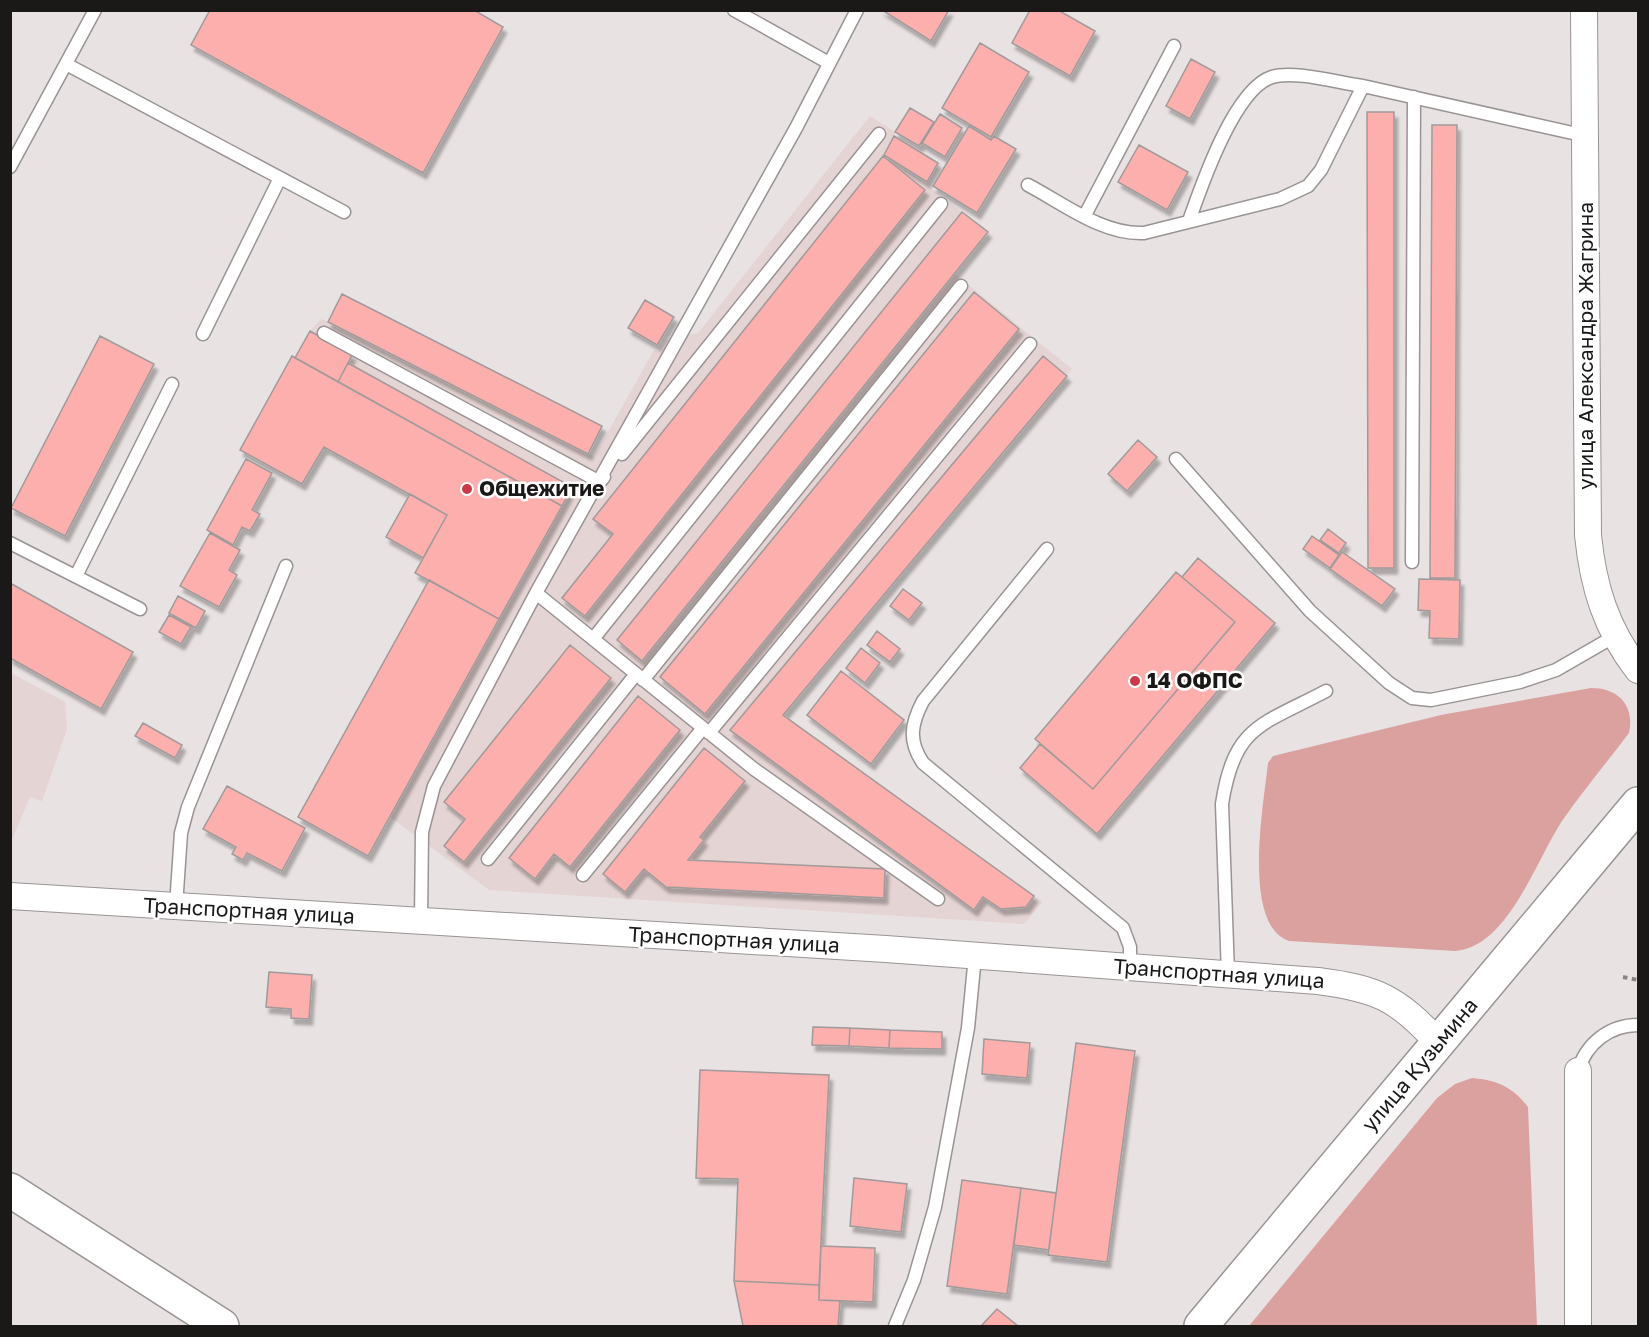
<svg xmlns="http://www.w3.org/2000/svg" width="1649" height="1337" font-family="'Golos Text',sans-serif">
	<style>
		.built { fill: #e4d4d3 }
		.green { fill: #daa19f }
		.building { fill: #fcafad; stroke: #a19a9a; stroke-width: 1.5; filter: url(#shadow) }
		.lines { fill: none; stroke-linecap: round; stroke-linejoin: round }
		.service-casing { stroke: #9a9393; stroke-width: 15 }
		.minor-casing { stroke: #9a9393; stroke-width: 28 }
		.secondary-casing { stroke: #9a9393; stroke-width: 36 }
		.path { stroke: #8a8585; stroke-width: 4; stroke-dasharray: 4.5 4.5; stroke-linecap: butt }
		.service { stroke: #fff; stroke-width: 12 }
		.minor { stroke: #fff; stroke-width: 26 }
		.secondary { stroke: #fff; stroke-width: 33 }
		.poi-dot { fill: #ca3a47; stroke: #fff; stroke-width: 2 }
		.labels { text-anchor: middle; stroke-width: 5; stroke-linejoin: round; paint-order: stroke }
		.street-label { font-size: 21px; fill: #1b1818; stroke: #fff }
		.poi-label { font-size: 21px; font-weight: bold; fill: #1b1818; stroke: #fff; text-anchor: start }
	</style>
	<defs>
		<filter id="shadow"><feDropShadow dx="3.5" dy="6" stdDeviation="1.5" flood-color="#0004"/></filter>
	</defs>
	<rect width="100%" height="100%" fill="#e9e2e2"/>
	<path class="built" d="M 870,116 L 895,132 L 894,135 L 941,164 L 928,186 L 988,232 L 955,274 L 1072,369 L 783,715 L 1042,902 L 1024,924 L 489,890 L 390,817 L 562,506 L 295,358 L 310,331 L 321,319 L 328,322 L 342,294 L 602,426 L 588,454 L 594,457 L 654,350 L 659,352 L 666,340 L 698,333 Z
		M 11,673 L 65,702 L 67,729 L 42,801 L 30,797 L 11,842 Z"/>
	<path class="green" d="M 1591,688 C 1619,688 1635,706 1629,733 C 1607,762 1583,791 1562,821 C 1536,860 1508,947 1455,951 L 1289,941 C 1241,925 1264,802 1268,763 L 1273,756 L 1441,715 Z
		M 1472,1078 C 1497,1080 1513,1087 1528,1107 L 1537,1326 L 1249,1326 L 1437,1098 L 1455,1084 Z"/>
	<path class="building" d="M 210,10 L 474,10 L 503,27 L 423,173 L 191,45 Z
		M 882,10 L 949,10 L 931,41 Z
		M 1030,10 L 1058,10 L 1095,31 L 1070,76 L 1012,43 Z
		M 980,43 L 1029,72 L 991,137 L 942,108 Z
		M 1191,59 L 1215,72 L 1190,119 L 1166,106 Z
		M 910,108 L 934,122 L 919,146 L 895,132 Z
		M 1367,112 L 1394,112 L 1394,568 L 1368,568 Z
		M 940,114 L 962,128 L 945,157 L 922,143 Z
		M 1432,125 L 1457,125 L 1455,578 L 1430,578 Z
		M 969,126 L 991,140 L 994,136 L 1016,149 L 977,213 L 933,186 Z
		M 894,136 L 938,163 L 927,182 L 884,155 Z
		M 1139,145 L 1188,172 L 1167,210 L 1118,182 Z
		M 883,156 L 925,190 L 585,616 L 562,598 L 613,534 L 593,519 Z
		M 962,212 L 988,232 L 642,661 L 617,640 Z
		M 974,292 L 1019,329 L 705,714 L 660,677 Z
		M 342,294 L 602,426 L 588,454 L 328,322 Z
		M 645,300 L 674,317 L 657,345 L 628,328 Z
		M 310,331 L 352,355 L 338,382 L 295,358 Z
		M 100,336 L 154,364 L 65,536 L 11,508 Z
		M 292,356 L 562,506 L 499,619 L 415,573 L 447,515 L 324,447 L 302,484 L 240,450 Z
		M 1043,356 L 1067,376 L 783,715 L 1034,896 L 1026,907 L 1001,909 L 983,897 L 974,910 L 730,730 Z
		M 348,363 L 572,487 L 562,506 L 338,382 Z
		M 1138,440 L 1157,457 L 1127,491 L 1108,474 Z
		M 246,459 L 272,473 L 252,510 L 260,514 L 250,531 L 242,527 L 233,545 L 207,530 Z
		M 410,494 L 447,515 L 423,558 L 386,537 Z
		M 1328,529 L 1346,543 L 1339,553 L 1320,540 Z
		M 210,533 L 240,550 L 229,570 L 237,575 L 219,607 L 180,586 Z
		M 1312,536 L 1339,555 L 1330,568 L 1303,549 Z
		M 1342,552 L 1395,589 L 1382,606 L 1330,569 Z
		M 1198,558 L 1275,623 L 1097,834 L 1020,768 L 1040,744 L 1093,789 L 1235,622 L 1182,577 Z
		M 1176,572 L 1235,622 L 1093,789 L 1035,739 Z
		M 1419,579 L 1460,580 L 1459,639 L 1429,638 L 1430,611 L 1418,610 Z
		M 429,580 L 499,619 L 368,856 L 298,817 Z
		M 10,583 L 133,652 L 101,709 L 10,658 Z
		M 903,589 L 922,603 L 909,620 L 890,606 Z
		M 178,596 L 205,611 L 196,628 L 169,613 Z
		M 169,615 L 191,627 L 181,644 L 159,632 Z
		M 877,631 L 900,649 L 890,662 L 867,645 Z
		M 570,645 L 611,678 L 464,862 L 444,846 L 465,819 L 444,802 Z
		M 861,648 L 880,663 L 865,683 L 846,668 Z
		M 841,671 L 904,720 L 871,764 L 807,715 Z
		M 638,696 L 680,730 L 570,867 L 554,854 L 535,879 L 509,858 Z
		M 143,723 L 182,745 L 175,758 L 135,736 Z
		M 704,748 L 745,781 L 700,837 L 704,840 L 688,860 L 885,869 L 884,898 L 666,887 L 644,869 L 625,892 L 603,874 Z
		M 227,786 L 305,828 L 282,871 L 247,853 L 243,860 L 232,854 L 236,847 L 203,829 Z
		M 269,972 L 312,975 L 309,1019 L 291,1018 L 291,1009 L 266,1007 Z
		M 813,1027 L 850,1028 L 849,1046 L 812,1045 Z
		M 850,1028 L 890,1030 L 889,1048 L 849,1046 Z
		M 890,1030 L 942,1032 L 942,1049 L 889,1048 Z
		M 984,1039 L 1030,1043 L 1027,1078 L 982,1074 Z
		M 1076,1043 L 1135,1051 L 1107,1262 L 1048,1255 Z
		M 700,1070 L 829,1075 L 819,1285 L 734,1281 L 738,1179 L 696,1178 Z
		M 854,1178 L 907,1184 L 901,1232 L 850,1226 Z
		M 962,1180 L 1021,1188 L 1007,1294 L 947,1286 Z
		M 1021,1188 L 1056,1193 L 1049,1250 L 1014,1245 Z
		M 821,1246 L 875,1248 L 873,1302 L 819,1300 Z
		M 734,1281 L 819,1285 L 819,1300 L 840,1301 L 838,1326 L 743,1326 Z
		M 997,1309 L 1018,1326 L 981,1326 Z"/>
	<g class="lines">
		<defs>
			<path id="service" d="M 734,10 L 829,63
				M 66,64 L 344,212
				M 10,167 L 95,10
				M 1028,185 C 1064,204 1103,235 1144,233 L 1280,199 L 1308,186 L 1321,170 L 1363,86 L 1586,136
				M 1085,215 L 1174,46
				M 1189,221 C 1201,187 1234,89 1272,77 C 1294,70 1340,83 1363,86
				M 324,333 L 600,482 L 604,477
				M 203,334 L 280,178
				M 622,454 L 879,134
				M 1176,459 L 1310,611 L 1389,683 L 1412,698 L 1431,700 L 1520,682 L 1556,670 L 1615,636
				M 10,543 L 140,609
				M 1047,549 L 923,701 C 911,724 908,741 923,763 L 1123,928 L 1130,947 L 1130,968
				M 1412,562 L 1414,97
				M 76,576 L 172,384
				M 536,593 L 754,769 L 938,899
				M 593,639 L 941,204
				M 643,680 L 961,286
				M 709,733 L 1030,344
				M 488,859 L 636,674
				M 583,875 L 703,728
				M 176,906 L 181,833 L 188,807 L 286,566
				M 421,921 L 422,832 L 434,786 L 536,593 L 796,128 L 857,10
				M 1228,974 L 1222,804 C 1234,725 1262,725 1326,691
				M 1578,1071 C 1586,1043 1610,1025 1638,1025
				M 895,1326 L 914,1280 L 935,1207 L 968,1028 L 975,956"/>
			<path id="minor" d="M 1584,10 L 1588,535 C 1593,586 1606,629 1638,670
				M 10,896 L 886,949 L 1318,981 C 1379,989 1396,998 1438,1042
				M 1578,1326 L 1578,1071"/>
			<path id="secondary" d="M 10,1190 L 222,1326
				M 1201,1326 L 1638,804"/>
		</defs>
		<use href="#service" class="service-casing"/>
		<use href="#minor" class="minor-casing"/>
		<use href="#secondary" class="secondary-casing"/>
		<path class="path" d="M 1623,977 L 1638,980"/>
		<use href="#service" class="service"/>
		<use href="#minor" class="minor"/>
		<use href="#secondary" class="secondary"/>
	</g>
	<g class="poi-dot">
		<circle cx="467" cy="489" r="6"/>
		<circle cx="1135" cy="681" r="6"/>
	</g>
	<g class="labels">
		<g class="street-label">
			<text transform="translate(1586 346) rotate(-90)" y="7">улица Александра Жагрина</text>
			<text transform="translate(249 911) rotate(3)" y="7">Транспортная улица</text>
			<text transform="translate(734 940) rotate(3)" y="7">Транспортная улица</text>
			<text transform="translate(1219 974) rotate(4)" y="7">Транспортная улица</text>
			<text transform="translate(1420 1065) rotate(-50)" y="7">улица Кузьмина</text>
		</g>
		<g class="poi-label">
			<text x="479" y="496">Общежитие</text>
			<text x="1147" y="688">14 ОФПС</text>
		</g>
	</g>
	<rect width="1649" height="1337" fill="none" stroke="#1b1818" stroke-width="24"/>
</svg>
